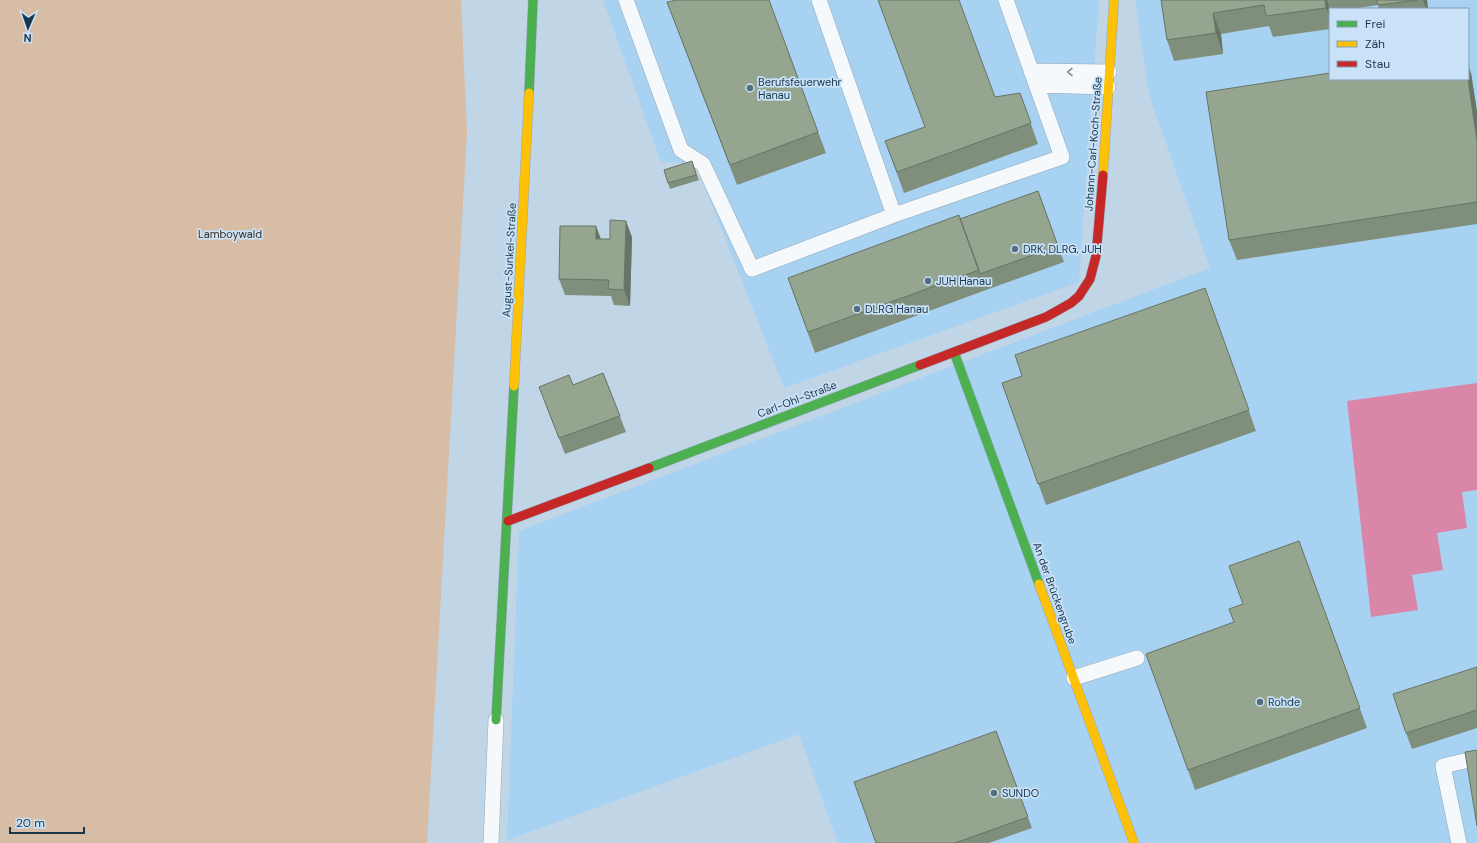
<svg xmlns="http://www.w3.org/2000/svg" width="1477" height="843" font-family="'DM Sans',sans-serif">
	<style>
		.built { fill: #a8d2f2; fill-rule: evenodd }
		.green { fill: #d7bda5 }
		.water { fill: #da86a8 }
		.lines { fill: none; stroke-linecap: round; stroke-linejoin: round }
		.lane-casing { stroke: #92a8b9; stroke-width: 16 }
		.fast-casing { stroke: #92a8b9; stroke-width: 10 }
		.slow-casing { stroke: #92a8b9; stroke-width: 10 }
		.jam-casing { stroke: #92a8b9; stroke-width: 10 }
		.lane { stroke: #f6f9fb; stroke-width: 15 }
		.fast { stroke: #4caf50; stroke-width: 9 }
		.slow { stroke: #ffc107; stroke-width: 9 }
		.jam { stroke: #c62828; stroke-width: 9 }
		.wall { fill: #808e7c }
		.shaded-wall { fill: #687465 }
		.building { fill: #95a590; stroke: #687465 }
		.oneway { stroke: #8898a2 }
		.poi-dot { fill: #546e81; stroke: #c9e2f7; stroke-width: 1.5 }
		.labels { text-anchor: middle; stroke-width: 3.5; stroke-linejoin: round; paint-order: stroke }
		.poi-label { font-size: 11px; fill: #1a364a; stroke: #c9e2f7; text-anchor: start }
		.street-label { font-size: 11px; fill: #1a364a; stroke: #c9e2f7 }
		.park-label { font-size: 11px; fill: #412e1d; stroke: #c9e2f7 }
	</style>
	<rect width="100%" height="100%" fill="#c0d5e6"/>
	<path class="built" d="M 603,0 L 1099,0 L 1079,282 L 784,388 L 696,164 L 661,162 Z
		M 1135,0 L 1477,0 L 1477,843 L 838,843 L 799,734 L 507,840 L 519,531 L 1210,268 L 1149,95 ZM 1330,9 L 1468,9 L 1468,79 L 1330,79 Z"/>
	<path class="green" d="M 0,0 L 461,0 L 467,133 L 427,843 L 0,843 Z"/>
	<path class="water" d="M 1477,383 L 1477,490 L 1462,492 L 1467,528 L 1437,533 L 1443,570 L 1412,575 L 1418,610 L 1371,617 L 1347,401 Z"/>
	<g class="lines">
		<defs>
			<path id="lane" d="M 626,0 L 681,150 L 703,164 L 752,269 L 894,215
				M 819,0 L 894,215 L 1062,157 L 1006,0
				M 1031,71 L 1109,72
				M 1036,85 L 1108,87
				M 1074,678 L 1137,658
				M 491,843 L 496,720
				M 1459,843 L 1443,766 L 1477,758"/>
			<path id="fast" d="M 529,93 L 533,0
				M 954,352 L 1039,584
				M 649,468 L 920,365
				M 496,720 L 514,386"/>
			<path id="slow" d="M 1103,175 L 1114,0
				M 514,386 L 529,93
				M 1039,584 L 1134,843"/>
			<path id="jam" d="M 920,365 L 1046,317 L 1071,303 L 1079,296 L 1090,279 L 1096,256 L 1103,175
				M 508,521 L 649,468"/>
		</defs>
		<use href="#lane" class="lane-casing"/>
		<use href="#fast" class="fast-casing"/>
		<use href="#slow" class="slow-casing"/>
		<use href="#jam" class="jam-casing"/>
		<use href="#lane" class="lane"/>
		<use href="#fast" class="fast"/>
		<use href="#slow" class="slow"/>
		<use href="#jam" class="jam"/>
	</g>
	<path class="wall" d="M 769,0 L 826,153 L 737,185 L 667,2 Z
		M 1161,0 L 1427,0 L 1428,9 L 1379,9 L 1378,5 L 1351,9 L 1330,9 L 1330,29 L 1273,37 L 1269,26 L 1221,34 L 1223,54 L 1174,61 L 1167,40 Z
		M 1471,73 L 1477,112 L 1477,224 L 1237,260 L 1229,240 Z
		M 1020,93 L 1038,144 L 904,193 L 885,141 L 925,127 L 995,97 Z
		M 692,161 L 699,180 L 670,189 L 664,170 Z
		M 1038,191 L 1064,262 L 986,290 L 815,353 L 788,278 L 960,219 Z
		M 632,237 L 630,306 L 614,305 L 611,296 L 565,295 L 559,279 L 601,239 L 610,239 Z
		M 1205,288 L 1256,431 L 1046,505 L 1002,383 L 1022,376 Z
		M 603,373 L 626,432 L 565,454 L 545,403 Z
		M 1299,541 L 1367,728 L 1195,790 L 1146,654 L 1234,622 L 1243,604 Z
		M 1477,667 L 1477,728 L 1412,749 L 1406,733 Z
		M 996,731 L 1032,828 L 989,843 L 876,843 Z"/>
	<path class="shaded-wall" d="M 1325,0 L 1327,0 L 1330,9 L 1330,19 L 1326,8 Z
		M 1423,0 L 1427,0 L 1428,9 L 1426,9 Z
		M 1213,13 L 1221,34 L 1223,54 L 1216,33 Z
		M 1468,65 L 1471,73 L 1477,112 L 1477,141 L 1468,79 Z
		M 626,221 L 632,237 L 630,306 L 624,290 Z
		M 596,226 L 602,242 L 596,239 Z"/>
	<path class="building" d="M 677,0 L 769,0 L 818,132 L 730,165 L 667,2 Z
		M 878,0 L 959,0 L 995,97 L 1020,93 L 1031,123 L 897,172 L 885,141 L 925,127 Z
		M 1161,0 L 1325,0 L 1326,8 L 1266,16 L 1264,5 L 1213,13 L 1216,33 L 1167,40 Z
		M 1377,0 L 1418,0 L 1378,5 Z
		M 1330,73 L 1330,79 L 1468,79 L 1477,141 L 1477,202 L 1229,240 L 1206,92 Z
		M 692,161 L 696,175 L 668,183 L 664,170 Z
		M 1038,191 L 1058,246 L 980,274 L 960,219 Z
		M 959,215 L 979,270 L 808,332 L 788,278 Z
		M 610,220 L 626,221 L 624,290 L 608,289 L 609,280 L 559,279 L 560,226 L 596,226 L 596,239 L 610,239 Z
		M 1205,288 L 1249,410 L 1038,484 L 1002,383 L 1022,376 L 1015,355 Z
		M 603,373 L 620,416 L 559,438 L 539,387 L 569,375 L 573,385 Z
		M 1299,541 L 1360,708 L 1188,770 L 1146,654 L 1234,622 L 1229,609 L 1243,604 L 1229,566 Z
		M 1477,667 L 1477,710 L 1406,733 L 1393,694 Z
		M 996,731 L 1028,817 L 955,843 L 876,843 L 854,782 Z
		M 1477,750 L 1477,826 L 1465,752 Z"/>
	<defs><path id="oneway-chevron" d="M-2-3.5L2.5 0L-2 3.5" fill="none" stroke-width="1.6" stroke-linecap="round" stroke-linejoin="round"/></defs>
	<use class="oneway" href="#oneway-chevron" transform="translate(1070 72) rotate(180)"/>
	<g class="poi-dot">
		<circle cx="750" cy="88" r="4"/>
		<circle cx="1015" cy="249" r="4"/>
		<circle cx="928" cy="281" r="4"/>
		<circle cx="857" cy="309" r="4"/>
		<circle cx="1260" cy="702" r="4"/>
		<circle cx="994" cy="793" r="4"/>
	</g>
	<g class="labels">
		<g class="poi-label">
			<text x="758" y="86">Berufsfeuerwehr<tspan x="758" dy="13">Hanau</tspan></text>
			<text x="1023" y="253">DRK, DLRG, JUH</text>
			<text x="936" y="285">JUH Hanau</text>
			<text x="865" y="313">DLRG Hanau</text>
			<text x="1268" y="706">Rohde</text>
			<text x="1002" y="797">SUNDO</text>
		</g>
		<g class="street-label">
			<text transform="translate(1093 144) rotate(-86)" y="4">Johann-Carl-Koch-Straße</text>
			<text transform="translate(509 260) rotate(-87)" y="4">August-Sunkel-Straße</text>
			<text transform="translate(797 399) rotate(-21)" y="4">Carl-Ohl-Straße</text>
			<text transform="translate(1055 593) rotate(70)" y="4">An der Brückengrube</text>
		</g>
		<g class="park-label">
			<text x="230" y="238">Lamboywald</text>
		</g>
	</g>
	<rect x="1329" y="8" width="140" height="72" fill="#c9e2f7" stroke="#839db2"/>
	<rect x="1337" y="21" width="20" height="6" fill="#4caf50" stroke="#839db2"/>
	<text x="1365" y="28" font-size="12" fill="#1a364a">Frei</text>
	<rect x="1337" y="41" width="20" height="6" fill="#ffc107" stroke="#839db2"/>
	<text x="1365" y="48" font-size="12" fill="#1a364a">Zäh</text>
	<rect x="1337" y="61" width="20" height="6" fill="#c62828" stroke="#839db2"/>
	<text x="1365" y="68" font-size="12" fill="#1a364a">Stau</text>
	<g transform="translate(28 28) rotate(182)" stroke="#c9e2f7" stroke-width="3" paint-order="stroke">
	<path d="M0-3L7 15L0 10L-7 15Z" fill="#1a364a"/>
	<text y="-6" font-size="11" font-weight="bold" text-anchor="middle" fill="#1a364a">N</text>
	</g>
	<path d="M10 827v6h74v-6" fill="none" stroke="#1a364a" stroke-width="2"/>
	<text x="16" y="827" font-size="12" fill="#1a364a" stroke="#c9e2f7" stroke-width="3" paint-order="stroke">20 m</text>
</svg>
